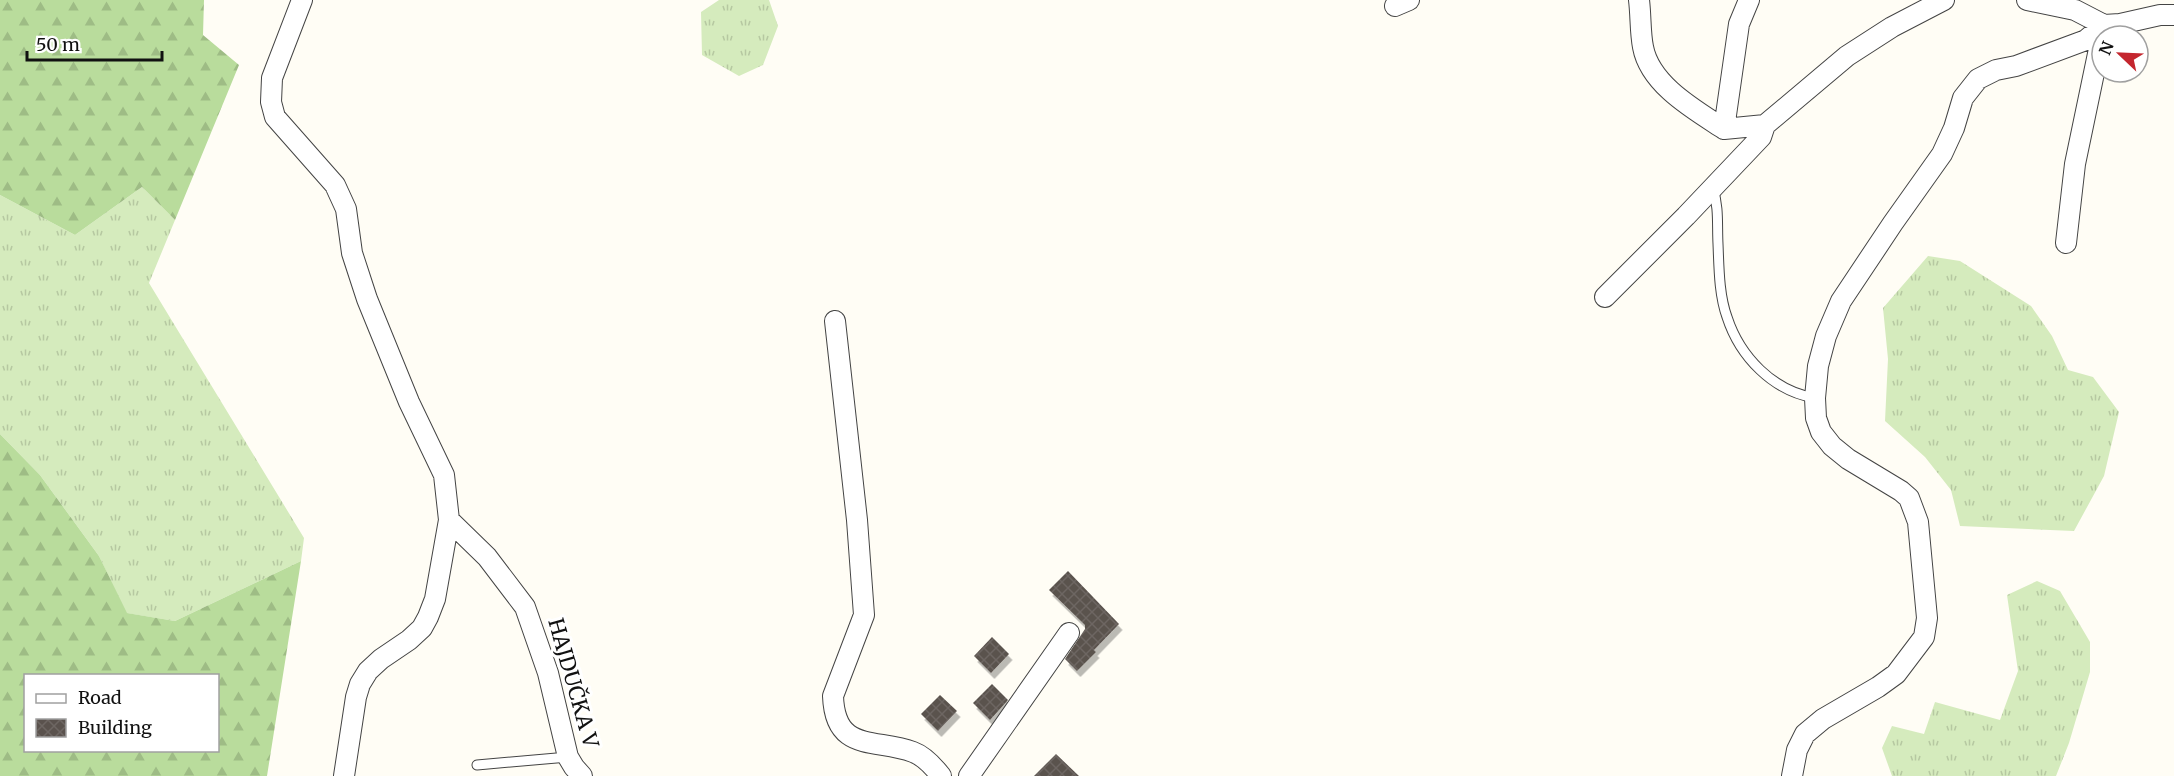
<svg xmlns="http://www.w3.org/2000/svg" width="2174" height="776" font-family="Merriweather,serif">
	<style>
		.grass { fill: url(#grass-tufts) }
		.forest { fill: url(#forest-firs); fill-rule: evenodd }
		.building { fill: url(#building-cross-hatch); filter: url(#shadow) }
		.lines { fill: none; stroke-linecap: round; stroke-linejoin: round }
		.lane-casing { stroke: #444; stroke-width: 11 }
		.street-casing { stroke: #444; stroke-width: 22 }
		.lane { stroke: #fff; stroke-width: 9 }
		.street { stroke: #fff; stroke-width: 20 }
		.labels { text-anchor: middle; stroke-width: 6; stroke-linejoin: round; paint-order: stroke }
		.street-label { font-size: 21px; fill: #111; stroke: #fff }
	</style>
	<defs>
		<pattern id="grass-tufts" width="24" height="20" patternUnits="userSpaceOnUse" patternTransform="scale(1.5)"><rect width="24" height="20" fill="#d5ebbd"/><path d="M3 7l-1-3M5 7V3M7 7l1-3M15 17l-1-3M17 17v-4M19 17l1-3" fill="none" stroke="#b6c8a1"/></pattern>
		<pattern id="forest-firs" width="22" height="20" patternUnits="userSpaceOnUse" patternTransform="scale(1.5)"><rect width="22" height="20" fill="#b9dc9c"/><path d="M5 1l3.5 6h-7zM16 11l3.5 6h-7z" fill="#9ebc85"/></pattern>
		<pattern id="building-cross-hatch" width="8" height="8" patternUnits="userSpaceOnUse" patternTransform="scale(1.5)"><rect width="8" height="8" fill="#5a524d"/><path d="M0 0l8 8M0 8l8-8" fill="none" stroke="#6d6662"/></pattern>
		<filter id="shadow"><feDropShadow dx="3.5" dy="6" stdDeviation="0" flood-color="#0004"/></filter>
	</defs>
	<rect width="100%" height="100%" fill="#fffdf5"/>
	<path class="grass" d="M 719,0 L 769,0 L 778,26 L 763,65 L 739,76 L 702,55 L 701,12 Z
		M 142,187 L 175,220 L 149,283 L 304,538 L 301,561 L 175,621 L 126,613 L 99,556 L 40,475 L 0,434 L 0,195 L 75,235 Z
		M 1928,256 L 1960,261 L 2031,306 L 2052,336 L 2068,370 L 2093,377 L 2119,412 L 2104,476 L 2074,531 L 1960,526 L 1951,490 L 1925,457 L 1885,421 L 1888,359 L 1883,308 Z
		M 2037,581 L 2060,591 L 2090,642 L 2090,672 L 2069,743 L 2056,776 L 1892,776 L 1882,748 L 1892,726 L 1924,734 L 1935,702 L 2000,720 L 2018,671 L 2007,595 Z"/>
	<path class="forest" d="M 0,0 L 204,0 L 203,35 L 239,65 L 175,220 L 142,187 L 75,235 L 0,195 Z
		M 0,434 L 40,475 L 99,556 L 127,613 L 175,621 L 301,561 L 267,776 L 0,776 ZM 26,676 L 218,676 L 218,750 L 26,750 Z"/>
	<path class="building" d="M 1068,571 L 1119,624 L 1094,650 L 1096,652 L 1077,671 L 1065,659 L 1085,629 L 1085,625 L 1049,590 Z
		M 992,637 L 1009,654 L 991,673 L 974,656 Z
		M 992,684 L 1008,700 L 990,720 L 973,703 Z
		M 940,695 L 957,711 L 938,731 L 921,714 Z
		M 1056,754 L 1079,776 L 1034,776 Z"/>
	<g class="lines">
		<defs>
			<path id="lane" d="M 1713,189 C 1719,207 1717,225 1718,244 C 1719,268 1719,295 1727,317 C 1740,357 1773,391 1815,398
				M 477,765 L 568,757"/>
			<path id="street" d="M 302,0 L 272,78 L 271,102 L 275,117 L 335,185 L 346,209 L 352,253 L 367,299 L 409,402 L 444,475 L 449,520 L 435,599 L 428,617 L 422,628 L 409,640 L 381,659 L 368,671 L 360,684 L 356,697 L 344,776
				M 1639,0 C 1641,16 1640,32 1643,47 C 1650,85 1695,110 1724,129
				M 2027,0 L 2075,10 L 2104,25 L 2120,24 L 2160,15 L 2174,15
				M 1395,6 L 1409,0
				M 1724,129 L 1765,125 L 1847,56 L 1892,27 L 1944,0
				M 1724,129 L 1739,24 L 1749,0
				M 2066,243 L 2075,164 L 2104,25
				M 1605,297 L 1686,216 L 1761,137 L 1765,125
				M 835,321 L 857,520 L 864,615 L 833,696 C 835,753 875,738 913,752 C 924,756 934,767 941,776
				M 449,520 L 487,557 L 525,607 L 548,673 L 568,757 L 574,767 L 582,776
				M 969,776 L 1069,633
				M 1792,776 L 1797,750 L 1805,734 L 1823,719 L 1878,687 L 1896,674 L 1924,637 L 1927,618 L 1918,522 L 1909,498 L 1901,491 L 1848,459 L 1832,446 L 1821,432 L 1816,418 L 1815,398 L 1818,366 L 1826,336 L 1841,301 L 1893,223 L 1942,154 L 1954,128 L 1963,98 L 1978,79 L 1996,70 L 2016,66 L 2086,40 L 2104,25"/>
		</defs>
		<use href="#lane" class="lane-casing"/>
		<use href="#street" class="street-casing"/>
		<use href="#lane" class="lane"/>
		<use href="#street" class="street"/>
	</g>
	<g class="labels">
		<g class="street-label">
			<text transform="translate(573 683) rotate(74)" y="7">HAJDUČKA V</text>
		</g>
	</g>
	<rect x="24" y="674" width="195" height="78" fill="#ffffff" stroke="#a0a0a0" stroke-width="1.5"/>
	<rect x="36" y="694" width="30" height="9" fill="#ffffff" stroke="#a0a0a0" stroke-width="1.5"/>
	<text x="78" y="704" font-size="18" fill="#111111">Road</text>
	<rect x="36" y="719" width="30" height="18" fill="url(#building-cross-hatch)" stroke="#a0a0a0" stroke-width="1.5"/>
	<text x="78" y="734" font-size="18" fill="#111111">Building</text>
	<g transform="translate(2120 54) rotate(293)"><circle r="28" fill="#ffffff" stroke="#a0a0a0" stroke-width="1.5"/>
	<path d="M0-4.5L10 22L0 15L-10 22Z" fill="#c4262e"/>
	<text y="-9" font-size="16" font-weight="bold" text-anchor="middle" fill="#111111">N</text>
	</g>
	<path d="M27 51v9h135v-9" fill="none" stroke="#111111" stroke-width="3"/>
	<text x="36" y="51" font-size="18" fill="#111111" stroke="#ffffff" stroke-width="4.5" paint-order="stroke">50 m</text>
</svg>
